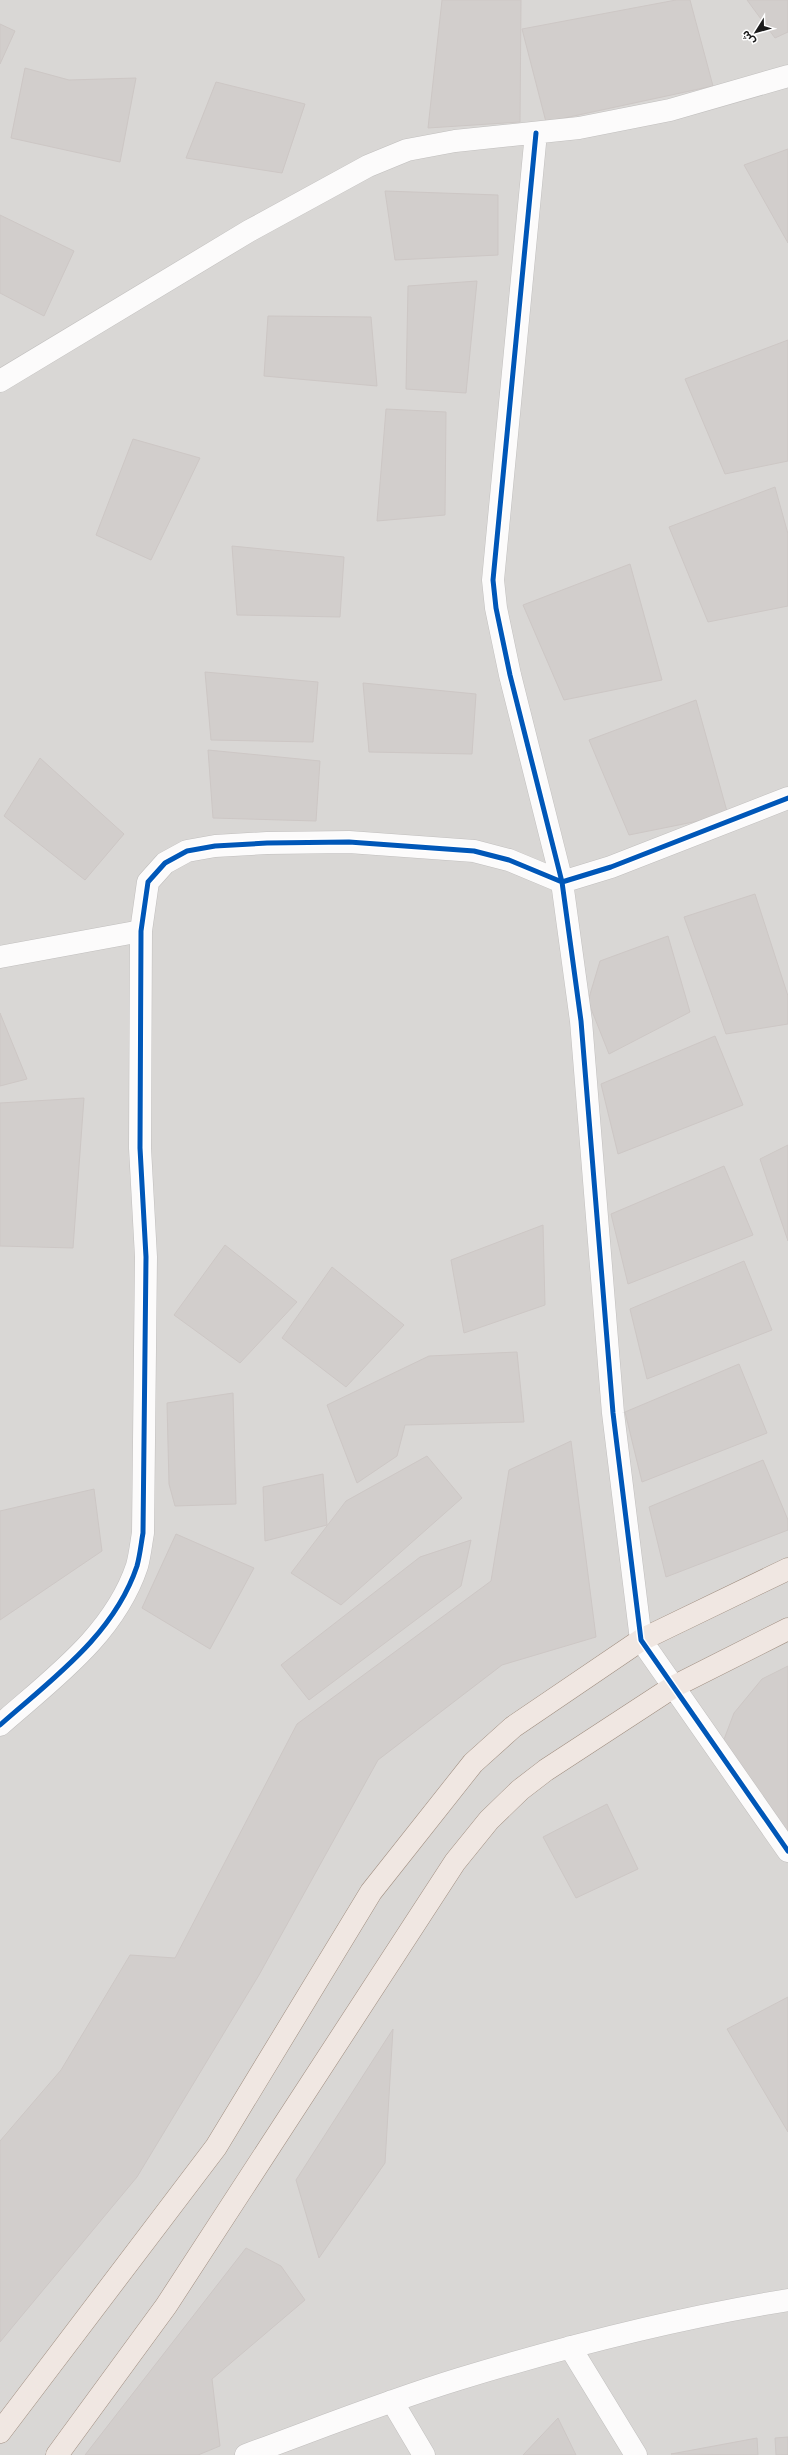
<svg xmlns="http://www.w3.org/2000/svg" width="788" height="2455" font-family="Mulish,'Noto Sans Arabic',sans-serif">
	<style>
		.residential { fill: #d9d7d5 }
		.building { fill: #d2cecc; stroke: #cdc7c5 }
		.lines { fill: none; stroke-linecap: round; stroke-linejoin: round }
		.minor-casing { stroke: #c1bfbe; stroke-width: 23 }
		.major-casing { stroke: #a08e80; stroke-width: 23 }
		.minor { stroke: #fcfbfb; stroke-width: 22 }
		.major { stroke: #f0e7e2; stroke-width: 22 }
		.cycleway-casing { stroke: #fff; stroke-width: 8 }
		.cycleway { stroke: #0057b8; stroke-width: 5 }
	</style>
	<rect width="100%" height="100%" fill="#eae7e4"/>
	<path class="residential" d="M 0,0 L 788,0 L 788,2455 L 0,2455 Z"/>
	<path class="building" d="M 442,0 L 521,0 L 520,122 L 428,128 Z
		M 676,0 L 690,0 L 713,86 L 546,122 L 522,29 Z
		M 747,0 L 788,0 L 788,32 L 775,38 Z
		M 0,24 L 15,31 L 0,64 Z
		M 25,68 L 69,80 L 136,78 L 120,162 L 11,138 Z
		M 216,82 L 305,104 L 282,173 L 186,158 Z
		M 788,149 L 788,243 L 744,165 Z
		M 385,191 L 498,195 L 498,255 L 395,260 Z
		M 0,215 L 74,251 L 44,316 L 0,293 Z
		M 477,281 L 466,393 L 406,389 L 408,286 Z
		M 268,316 L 371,317 L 377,386 L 264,376 Z
		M 788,340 L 788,461 L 725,474 L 685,379 Z
		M 386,409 L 446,412 L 445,515 L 377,521 Z
		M 133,439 L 200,458 L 151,560 L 96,535 Z
		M 775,487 L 788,534 L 788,606 L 708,622 L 669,527 Z
		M 232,546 L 344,557 L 340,617 L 237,615 Z
		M 630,564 L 662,680 L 564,700 L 523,605 Z
		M 205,672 L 318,682 L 313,742 L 211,740 Z
		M 363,683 L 476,694 L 472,754 L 369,752 Z
		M 696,700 L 728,815 L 629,835 L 589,740 Z
		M 208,750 L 320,761 L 316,821 L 213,818 Z
		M 40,758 L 124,834 L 85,880 L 4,816 Z
		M 755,894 L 788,996 L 788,1024 L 726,1034 L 684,917 Z
		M 668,936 L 690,1012 L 609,1054 L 588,1001 L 600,961 Z
		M 0,1013 L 27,1079 L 0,1086 Z
		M 715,1036 L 743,1105 L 618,1154 L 601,1084 Z
		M 84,1098 L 73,1248 L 0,1246 L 0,1103 Z
		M 788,1145 L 788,1241 L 760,1159 Z
		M 724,1166 L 753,1235 L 628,1284 L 611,1214 Z
		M 543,1225 L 545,1305 L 464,1333 L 451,1260 Z
		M 225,1245 L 297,1302 L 240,1363 L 174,1315 Z
		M 744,1261 L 772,1330 L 647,1379 L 630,1309 Z
		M 332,1267 L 404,1325 L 346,1387 L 282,1338 Z
		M 517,1352 L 524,1422 L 405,1425 L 397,1456 L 357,1483 L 327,1405 L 429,1356 Z
		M 739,1364 L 767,1433 L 642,1482 L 625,1412 Z
		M 233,1393 L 236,1504 L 175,1506 L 169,1484 L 167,1403 Z
		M 571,1441 L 596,1637 L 502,1665 L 378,1760 L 259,1975 L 137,2177 L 0,2342 L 0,2141 L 61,2070 L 130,1955 L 175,1958 L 297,1724 L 491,1581 L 509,1470 Z
		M 427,1456 L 462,1498 L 341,1605 L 291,1573 L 346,1501 Z
		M 763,1460 L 788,1520 L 788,1530 L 666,1577 L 649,1507 Z
		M 323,1474 L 327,1525 L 265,1541 L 263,1487 Z
		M 94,1489 L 102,1551 L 0,1620 L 0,1511 Z
		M 176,1534 L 254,1568 L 210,1649 L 142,1608 Z
		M 471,1540 L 461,1586 L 309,1700 L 281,1665 L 420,1557 Z
		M 788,1666 L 788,1836 L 723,1742 L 734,1713 L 762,1679 Z
		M 607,1804 L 638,1869 L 576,1898 L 543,1837 Z
		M 788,1997 L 788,2132 L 727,2029 Z
		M 393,2029 L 385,2163 L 319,2258 L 296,2180 Z
		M 246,2248 L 281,2266 L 305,2300 L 212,2379 L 220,2446 L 198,2455 L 85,2455 Z
		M 558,2418 L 576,2455 L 523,2455 Z
		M 788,2437 L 788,2455 L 776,2455 L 775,2438 Z
		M 757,2438 L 758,2455 L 671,2454 Z"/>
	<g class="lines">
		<defs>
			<path id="minor" d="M 536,133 L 493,580 L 496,608 L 510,675 L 562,882 L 581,1021 L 613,1413 L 641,1640 L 788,1851
				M 0,381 L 249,231 L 368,166 L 407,150 L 455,141 L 579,128 L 670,110 L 788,76
				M 0,957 L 141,931
				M 0,1725 C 52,1679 114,1635 137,1566 C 140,1555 141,1544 143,1533 L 146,1257 L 140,1148 L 141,931 L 148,882 L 165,863 L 187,851 L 215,846 L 267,843 L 349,842 L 474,851 L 509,860 L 562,882 L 611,867 L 788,798
				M 570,2347 L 636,2455
				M 392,2401 L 424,2455
				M 246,2455 C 317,2429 387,2401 459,2379 C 567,2346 677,2318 788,2300"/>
			<path id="major" d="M 0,2432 L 216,2147 L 371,1892 L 473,1763 L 513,1727 L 641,1640 L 788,1569
				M 57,2455 L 166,2306 L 455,1862 L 489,1820 L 520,1790 L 546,1770 L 673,1687 L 788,1629"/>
		</defs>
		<use href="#minor" class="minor-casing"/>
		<use href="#major" class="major-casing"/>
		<use href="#minor" class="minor"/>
		<use href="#major" class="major"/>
		<defs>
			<path id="cycleway" d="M 536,133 L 493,580 L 496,608 L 510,675 L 562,882 L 581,1021 L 613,1413 L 641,1640 L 788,1851
				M 0,1725 C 52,1679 114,1635 137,1566 C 140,1555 141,1544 143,1533 L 146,1257 L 140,1148 L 141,931 L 148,882 L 165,863 L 187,851 L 215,846 L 267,843 L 349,842 L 474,851 L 509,860 L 562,882 L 611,867 L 788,798"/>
		</defs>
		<use href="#cycleway" class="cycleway-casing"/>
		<use href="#cycleway" class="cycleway"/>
	</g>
	<g transform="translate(756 32) rotate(233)" stroke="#ffffff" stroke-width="3" paint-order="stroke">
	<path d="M0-3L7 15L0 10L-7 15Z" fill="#1b1b1b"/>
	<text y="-6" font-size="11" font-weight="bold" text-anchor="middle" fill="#1b1b1b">ش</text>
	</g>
</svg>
